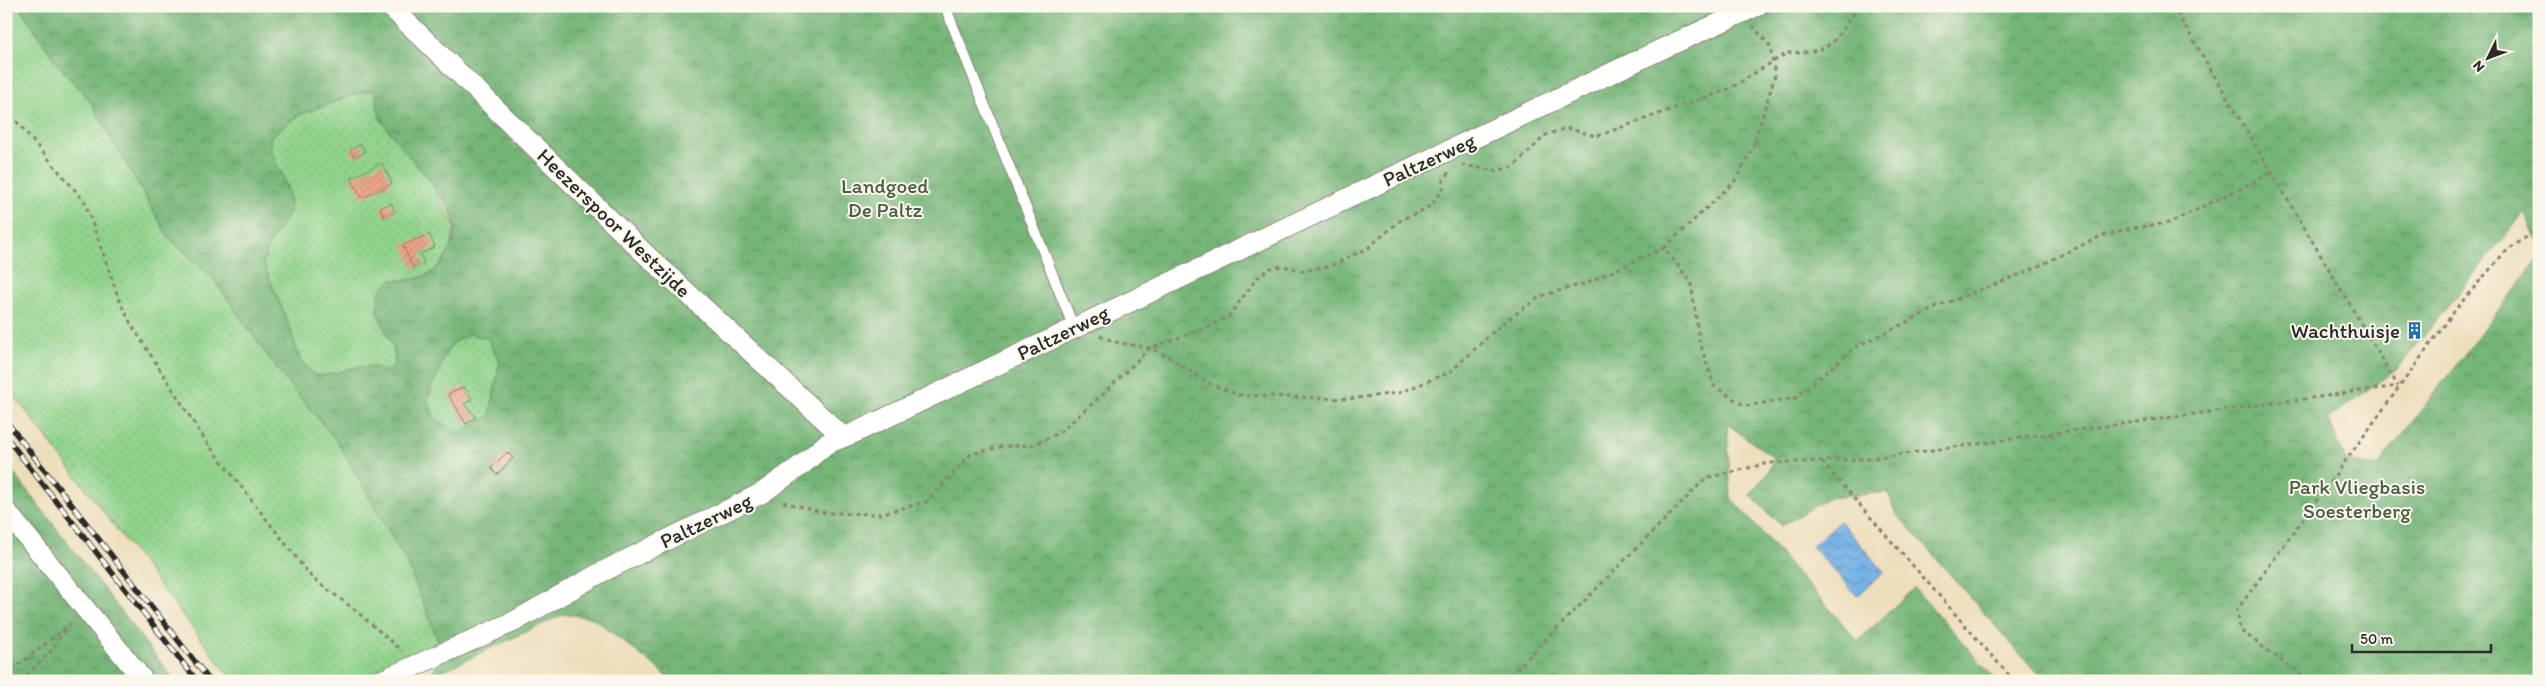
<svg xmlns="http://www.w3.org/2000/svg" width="2545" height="687" font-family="Itim,sans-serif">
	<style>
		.green { fill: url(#green-dots); stroke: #5e7f5b }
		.forest { fill: url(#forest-crowns); stroke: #507051; fill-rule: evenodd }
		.water { fill: url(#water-waves); stroke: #506e88 }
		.building { fill: url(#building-hatch) }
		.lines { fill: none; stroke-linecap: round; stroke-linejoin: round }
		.service-casing { stroke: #8c8473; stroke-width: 12 }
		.minor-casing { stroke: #8c8473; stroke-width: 22 }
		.path { stroke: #8c8473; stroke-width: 3; stroke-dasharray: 4 4; stroke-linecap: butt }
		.service { stroke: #fff; stroke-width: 10 }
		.minor { stroke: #fff; stroke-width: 20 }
		.rail-casing { stroke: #2b2b2b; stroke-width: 5.5 }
		.rail { stroke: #fbf7ec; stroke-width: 4; stroke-dasharray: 11; stroke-linecap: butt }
		.labels { text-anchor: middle; stroke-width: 4; stroke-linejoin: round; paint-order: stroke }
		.street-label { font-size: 21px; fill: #2b2b2b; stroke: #fbf7ec }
		.park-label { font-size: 21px; fill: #495d48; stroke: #fbf7ec }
		.poi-label { font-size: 21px; fill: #2b2b2b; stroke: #fbf7ec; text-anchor: end }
	</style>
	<defs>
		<pattern id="green-dots" width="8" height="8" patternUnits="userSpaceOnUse" patternTransform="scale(1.25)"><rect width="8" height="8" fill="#90d38b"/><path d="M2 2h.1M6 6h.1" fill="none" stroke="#7cb578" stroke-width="1.8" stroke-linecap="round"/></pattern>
		<pattern id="forest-crowns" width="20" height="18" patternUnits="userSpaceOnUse" patternTransform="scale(1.25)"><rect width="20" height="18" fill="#74b577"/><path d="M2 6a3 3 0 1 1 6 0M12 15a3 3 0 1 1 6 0" fill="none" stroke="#5f9362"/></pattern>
		<pattern id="water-waves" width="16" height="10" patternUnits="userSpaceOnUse" patternTransform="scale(1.25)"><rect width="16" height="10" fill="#74b1e6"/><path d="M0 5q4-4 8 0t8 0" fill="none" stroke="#5f90bb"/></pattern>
		<pattern id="building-hatch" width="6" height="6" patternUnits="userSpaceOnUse" patternTransform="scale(1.25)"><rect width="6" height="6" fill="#eca588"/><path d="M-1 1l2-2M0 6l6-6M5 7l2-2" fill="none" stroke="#bf876f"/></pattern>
	</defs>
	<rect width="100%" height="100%" fill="#fbf7ec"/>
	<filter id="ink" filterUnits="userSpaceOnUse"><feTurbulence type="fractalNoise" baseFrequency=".02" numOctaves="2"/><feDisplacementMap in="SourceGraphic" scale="10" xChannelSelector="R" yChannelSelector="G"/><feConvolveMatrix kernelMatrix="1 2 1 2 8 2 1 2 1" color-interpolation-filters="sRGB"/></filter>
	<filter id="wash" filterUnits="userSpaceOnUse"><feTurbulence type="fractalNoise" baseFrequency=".0096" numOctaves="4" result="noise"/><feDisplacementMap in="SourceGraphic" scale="20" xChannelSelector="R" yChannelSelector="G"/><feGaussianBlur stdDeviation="1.12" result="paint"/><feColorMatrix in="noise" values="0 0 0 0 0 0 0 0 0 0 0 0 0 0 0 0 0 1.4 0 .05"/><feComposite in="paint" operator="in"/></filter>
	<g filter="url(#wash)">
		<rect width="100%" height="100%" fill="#eddebb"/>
		<path class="green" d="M 6,6 L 19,6 L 56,62 L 90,101 L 168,236 L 212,277 L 277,369 L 339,444 L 409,566 L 441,648 L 394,665 L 392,663 L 356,681 L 233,681 L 6,385 Z
			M 375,89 L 381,120 L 430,180 L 455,227 L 450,251 L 435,271 L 413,281 L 391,280 L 377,311 L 394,350 L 395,364 L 387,372 C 359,358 343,375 315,376 L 300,360 L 289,325 L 263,263 L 271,241 L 283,221 L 284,177 L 269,151 L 270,137 L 297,116 L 352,95 Z
			M 470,334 L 487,338 L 500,361 L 490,416 L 458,433 L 435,419 L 427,400 L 445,355 L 454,342 Z"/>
		<path class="forest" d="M 19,6 L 2539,6 L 2539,244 L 2524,212 L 2398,368 L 2328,419 L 2346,461 L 2378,466 L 2539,258 L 2539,681 L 2044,681 L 1895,512 L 1888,492 L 1829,498 L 1781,526 L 1750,495 L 1770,470 L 1774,458 L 1727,424 L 1731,498 L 1858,641 L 1914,588 L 1997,681 L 670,681 L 659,669 L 593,618 L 564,614 L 432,676 L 441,648 L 409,567 L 339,444 L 277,369 L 212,277 L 168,236 L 90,101 L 56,62 ZM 374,89 C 377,99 377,114 383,122 C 402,153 448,192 455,226 C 457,238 449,253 442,262 C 429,279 412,281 391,280 L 380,290 L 377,311 L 394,350 L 395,364 L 387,372 C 359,358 344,375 316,376 L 300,360 L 289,325 L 263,263 C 266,256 268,247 271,241 C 277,229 291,216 290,202 C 288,176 269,161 270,137 L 297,116 L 352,95 ZM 470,334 L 487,338 L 500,361 L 490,416 L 458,433 L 435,419 L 427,400 L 445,355 L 454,342 Z
			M 6,463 L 175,681 L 6,681 Z"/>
		<path class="water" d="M 1840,521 L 1884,572 L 1857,596 L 1812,546 Z"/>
		<g id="blocks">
			<path class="building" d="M 361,144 L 365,152 L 355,157 L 350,150 Z
				M 382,163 L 392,183 L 362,198 L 351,178 Z
				M 391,203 L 395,212 L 384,217 L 380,208 Z
				M 429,234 L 435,247 L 420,254 L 424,263 L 413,268 L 403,245 Z
				M 464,387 L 472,399 L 464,404 L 476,417 L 466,424 L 448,394 Z
				M 507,452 L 513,458 L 497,475 L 491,468 Z"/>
		</g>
	</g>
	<g filter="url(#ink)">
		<use href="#blocks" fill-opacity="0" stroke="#8c8473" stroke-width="1"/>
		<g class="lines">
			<defs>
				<path id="service" d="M 945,6 L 1074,328"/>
				<path id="minor" d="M 390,6 L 642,251 L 842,436
					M 6,511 L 144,681
					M 381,681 L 515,621 L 600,573 L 762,493 L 803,464 L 826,444 L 854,433 L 1666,47 L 1757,6"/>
			</defs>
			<use href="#service" class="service-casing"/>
			<use href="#minor" class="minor-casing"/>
			<path class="path" d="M 2173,6 L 2398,386
				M 6,109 L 85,202 L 120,302 L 131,324 L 205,440 L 312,578 L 354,609 L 402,651
				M 1462,165 L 1497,171 L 1513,167 L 1546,135 L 1566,128 L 1597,136 L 1729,89 L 1787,53 L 1809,52 L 1825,48 L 1836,39 L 1859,6
				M 1664,248 L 1735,181 L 1753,148 L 1775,75 L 1770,46 L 1753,26
				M 1100,336 L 1115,342 L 1150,348 L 1169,357 L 1208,383 L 1239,395 L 1347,399 L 1399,393 L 1450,372 L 1504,322 L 1541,296 L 1589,282 L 1664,248 L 1691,282 L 1699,339 L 1714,386 L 1745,406 L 1795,398 L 1856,347 L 1939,306 L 2026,272 L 2101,236 L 2132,228 L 2169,223 L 2272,173
				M 1822,462 L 2014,681
				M 783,502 L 826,513 L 880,514 L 926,502 L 971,454 L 1004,446 L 1032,445 L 1059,433 L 1101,396 L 1150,348 L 1207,328 L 1229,316 L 1257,278 L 1270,268 L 1283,266 L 1302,271 L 1330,266 L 1368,248 L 1402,219 L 1424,210 L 1435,201 L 1444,187 L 1443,180 L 1449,172
				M 6,675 L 73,622
				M 21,681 L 51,651 L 65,630
				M 1505,681 L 1706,478 L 1769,463 L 1867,459 L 2398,386
				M 2309,681 L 2240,630 L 2237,610 L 2459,305 L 2504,253 L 2536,230 L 2539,224"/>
			<use href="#service" class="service"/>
			<use href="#minor" class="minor"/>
			<defs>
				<path id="rail" d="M 6,421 L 210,681
					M 6,437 L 197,681"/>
			</defs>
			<use href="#rail" class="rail-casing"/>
			<use href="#rail" class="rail"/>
		</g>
	</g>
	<defs>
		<symbol id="building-bare" viewBox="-9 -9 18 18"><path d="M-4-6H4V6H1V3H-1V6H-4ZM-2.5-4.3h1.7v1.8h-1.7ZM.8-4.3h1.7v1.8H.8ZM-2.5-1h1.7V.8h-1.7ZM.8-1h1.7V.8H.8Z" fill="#1f6fb2" stroke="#fbf7ec" stroke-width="2.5" paint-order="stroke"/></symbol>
	</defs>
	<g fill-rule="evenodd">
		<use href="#building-bare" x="2402" y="318" width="25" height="25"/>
	</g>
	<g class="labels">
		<g class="street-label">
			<text transform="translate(1429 160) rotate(-25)" y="7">Paltzerweg</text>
			<text transform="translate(614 223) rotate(44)" y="7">Heezerspoor Westzijde</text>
			<text transform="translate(1063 333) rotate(-26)" y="7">Paltzerweg</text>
			<text transform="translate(706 521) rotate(-26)" y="7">Paltzerweg</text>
		</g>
		<g class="park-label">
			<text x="885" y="193">Landgoed<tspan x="885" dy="24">De Paltz</tspan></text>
			<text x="2357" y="494">Park Vliegbasis<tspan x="2357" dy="24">Soesterberg</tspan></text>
		</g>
		<g class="poi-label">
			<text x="2400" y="338">Wachthuisje</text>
		</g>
	</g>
	<rect width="2545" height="687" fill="none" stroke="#fbf7ec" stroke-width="25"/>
	<g transform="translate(2488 58) rotate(228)" stroke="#fbf7ec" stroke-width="4" paint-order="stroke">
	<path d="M0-4L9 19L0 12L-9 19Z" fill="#2b2b2b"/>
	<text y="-8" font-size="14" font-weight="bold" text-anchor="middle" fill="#2b2b2b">N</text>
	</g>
	<path d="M2352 644v8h139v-8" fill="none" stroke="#2b2b2b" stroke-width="2.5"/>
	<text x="2360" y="644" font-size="15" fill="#2b2b2b" stroke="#fbf7ec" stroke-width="4" paint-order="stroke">50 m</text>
</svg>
